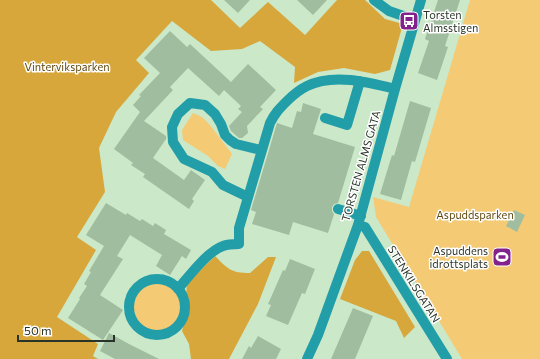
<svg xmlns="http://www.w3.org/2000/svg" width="540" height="359" font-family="Commissioner,sans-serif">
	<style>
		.green { fill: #f5ca75 }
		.forest { fill: #d7a73b }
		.building { fill: #a1bd9f }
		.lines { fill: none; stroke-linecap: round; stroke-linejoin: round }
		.minor { stroke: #229ea8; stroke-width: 10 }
		.labels { text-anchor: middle; stroke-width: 3; stroke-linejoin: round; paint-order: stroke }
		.poi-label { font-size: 11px; fill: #293428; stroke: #fff; text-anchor: start }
		.park-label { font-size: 11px; fill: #60470d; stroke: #fff }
		.street-label { font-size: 11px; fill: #293428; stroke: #fff }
	</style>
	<rect width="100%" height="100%" fill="#cbe8c9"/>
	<path class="green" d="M 470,0 L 540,0 L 540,359 L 462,359 L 376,217 L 373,197 L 409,207 Z
		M 193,113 L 202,117 L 210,125 L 232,154 L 225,169 L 218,166 L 208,156 L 183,140 L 182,130 Z
		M133 307a24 24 0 1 1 48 0a24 24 0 1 1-48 0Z"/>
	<path class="forest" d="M 0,0 L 211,0 L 240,28 L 268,2 L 305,35 L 337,0 L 365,0 L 385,19 L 403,24 L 390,70 L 375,74 L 344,68 L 318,72 L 294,83 L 295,67 L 260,41 L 242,49 L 211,51 L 172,21 L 136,60 L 149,73 L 116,112 L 99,148 L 105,192 L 77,237 L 96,250 L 57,317 L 98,344 L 93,356 L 98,359 L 0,359 Z
		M 362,251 L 369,251 L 415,327 L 404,338 L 396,321 L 340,299 L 355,260 Z
		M 215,256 C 228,269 231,273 250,273 L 268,257 L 276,257 L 258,304 L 229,359 L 191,359 L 189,344 L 182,331 L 188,310 L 186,296 L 187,283 Z"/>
	<path class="building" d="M 224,0 L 250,0 L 238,13 Z
		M 297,0 L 327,0 L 313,15 Z
		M 438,0 L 460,0 L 445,46 L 448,47 L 437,80 L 418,73 L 429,41 L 425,39 Z
		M 170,31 L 187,47 L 190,44 L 231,82 L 248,64 L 276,90 L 260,107 L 263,109 L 247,126 L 248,133 L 242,138 L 239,138 L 231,131 L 229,126 L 242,112 L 238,109 L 241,106 L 224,90 L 219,96 L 188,68 L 170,87 L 173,90 L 144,121 L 166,136 L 166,139 L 153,158 L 184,180 L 191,170 L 205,180 L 192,199 L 194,201 L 189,209 L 143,177 L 145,174 L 131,165 L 133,163 L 114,149 L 140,112 L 133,105 L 141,96 L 139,95 L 160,73 L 144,58 Z
		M 410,101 L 431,108 L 415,162 L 412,161 L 401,200 L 380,194 L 392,155 L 394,156 Z
		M 303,103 L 321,109 L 313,134 L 355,147 L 338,203 L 334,204 L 332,207 L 332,211 L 334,214 L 328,233 L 293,222 L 289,235 L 252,224 L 256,212 L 251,210 L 277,123 L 292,128 L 297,111 L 301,112 Z
		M 106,203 L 126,215 L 127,213 L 140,221 L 142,219 L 153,226 L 155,223 L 166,230 L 164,234 L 191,250 L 186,259 L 182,256 L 170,275 L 156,266 L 162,255 L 130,235 L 117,256 L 123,259 L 100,295 L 123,310 L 103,340 L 68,318 L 80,299 L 79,298 L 87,286 L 84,284 L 91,272 L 89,271 L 104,246 L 86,235 Z
		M 514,210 L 525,215 L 517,232 L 506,226 Z
		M 290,259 L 315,269 L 305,294 L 302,293 L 288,325 L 266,316 L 271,305 L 268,304 L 276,286 L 283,270 L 285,271 Z
		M 353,308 L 373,316 L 355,359 L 331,359 Z
		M 109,333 L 129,344 L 159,359 L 115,359 L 100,351 Z
		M 258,336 L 281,349 L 276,359 L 242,359 L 249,346 L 251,348 Z"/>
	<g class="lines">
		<path class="minor" d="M 374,0 L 389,11 L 415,20
			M 325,118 L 347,125 L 360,81
			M 248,197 L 223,185 L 212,172 L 184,159 L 173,142 L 172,127 L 178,114 L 190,103 L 205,105 L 215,114 L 221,124 L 225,135 L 230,140 L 236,144 L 261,150
			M 338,209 L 361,216
			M 358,225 L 365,227 L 447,359
			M129 307a28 28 0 1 1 56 0a28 28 0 1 1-56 0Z
			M 178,289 C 189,276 208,251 223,246 C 228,244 234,244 239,244 L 239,228 L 270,123 C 275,113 279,109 287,101 C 293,95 299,90 307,86 C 333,73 368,82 395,89
			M 307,359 L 318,335 L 358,225 L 395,89 L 421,0"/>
	</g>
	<defs>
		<symbol id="bus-square" viewBox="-11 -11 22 22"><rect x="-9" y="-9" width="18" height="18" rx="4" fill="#82228d" stroke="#fff"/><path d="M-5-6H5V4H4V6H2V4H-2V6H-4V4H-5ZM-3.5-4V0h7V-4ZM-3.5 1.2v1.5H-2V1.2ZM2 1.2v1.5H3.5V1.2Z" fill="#fff"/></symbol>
		<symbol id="stadium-square" viewBox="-11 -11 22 22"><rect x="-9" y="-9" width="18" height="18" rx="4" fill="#82228d" stroke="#fff"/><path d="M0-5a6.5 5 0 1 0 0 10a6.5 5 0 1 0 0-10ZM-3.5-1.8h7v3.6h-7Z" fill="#fff"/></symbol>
	</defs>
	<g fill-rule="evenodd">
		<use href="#bus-square" x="398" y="10" width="22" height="22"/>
		<use href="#stadium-square" x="491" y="246" width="22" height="22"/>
	</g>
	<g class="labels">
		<g class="poi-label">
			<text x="423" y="19">Torsten<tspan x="423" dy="13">Almsstigen</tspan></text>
			<text x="488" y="255" text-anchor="end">Aspuddens<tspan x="488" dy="13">idrottsplats</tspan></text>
		</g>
		<g class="park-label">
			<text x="67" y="71">Vinterviksparken</text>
			<text x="475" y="219">Aspuddsparken</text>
		</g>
		<g class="street-label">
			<text transform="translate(361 166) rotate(-74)" y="4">TORSTEN ALMS GATA</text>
			<text transform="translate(414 284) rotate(58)" y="4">STENKILSGATAN</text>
		</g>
	</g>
	<path d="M18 335v6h96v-6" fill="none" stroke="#293428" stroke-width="2"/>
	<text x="24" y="335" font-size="12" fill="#293428" stroke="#ffffff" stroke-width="3" paint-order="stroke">50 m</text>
</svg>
